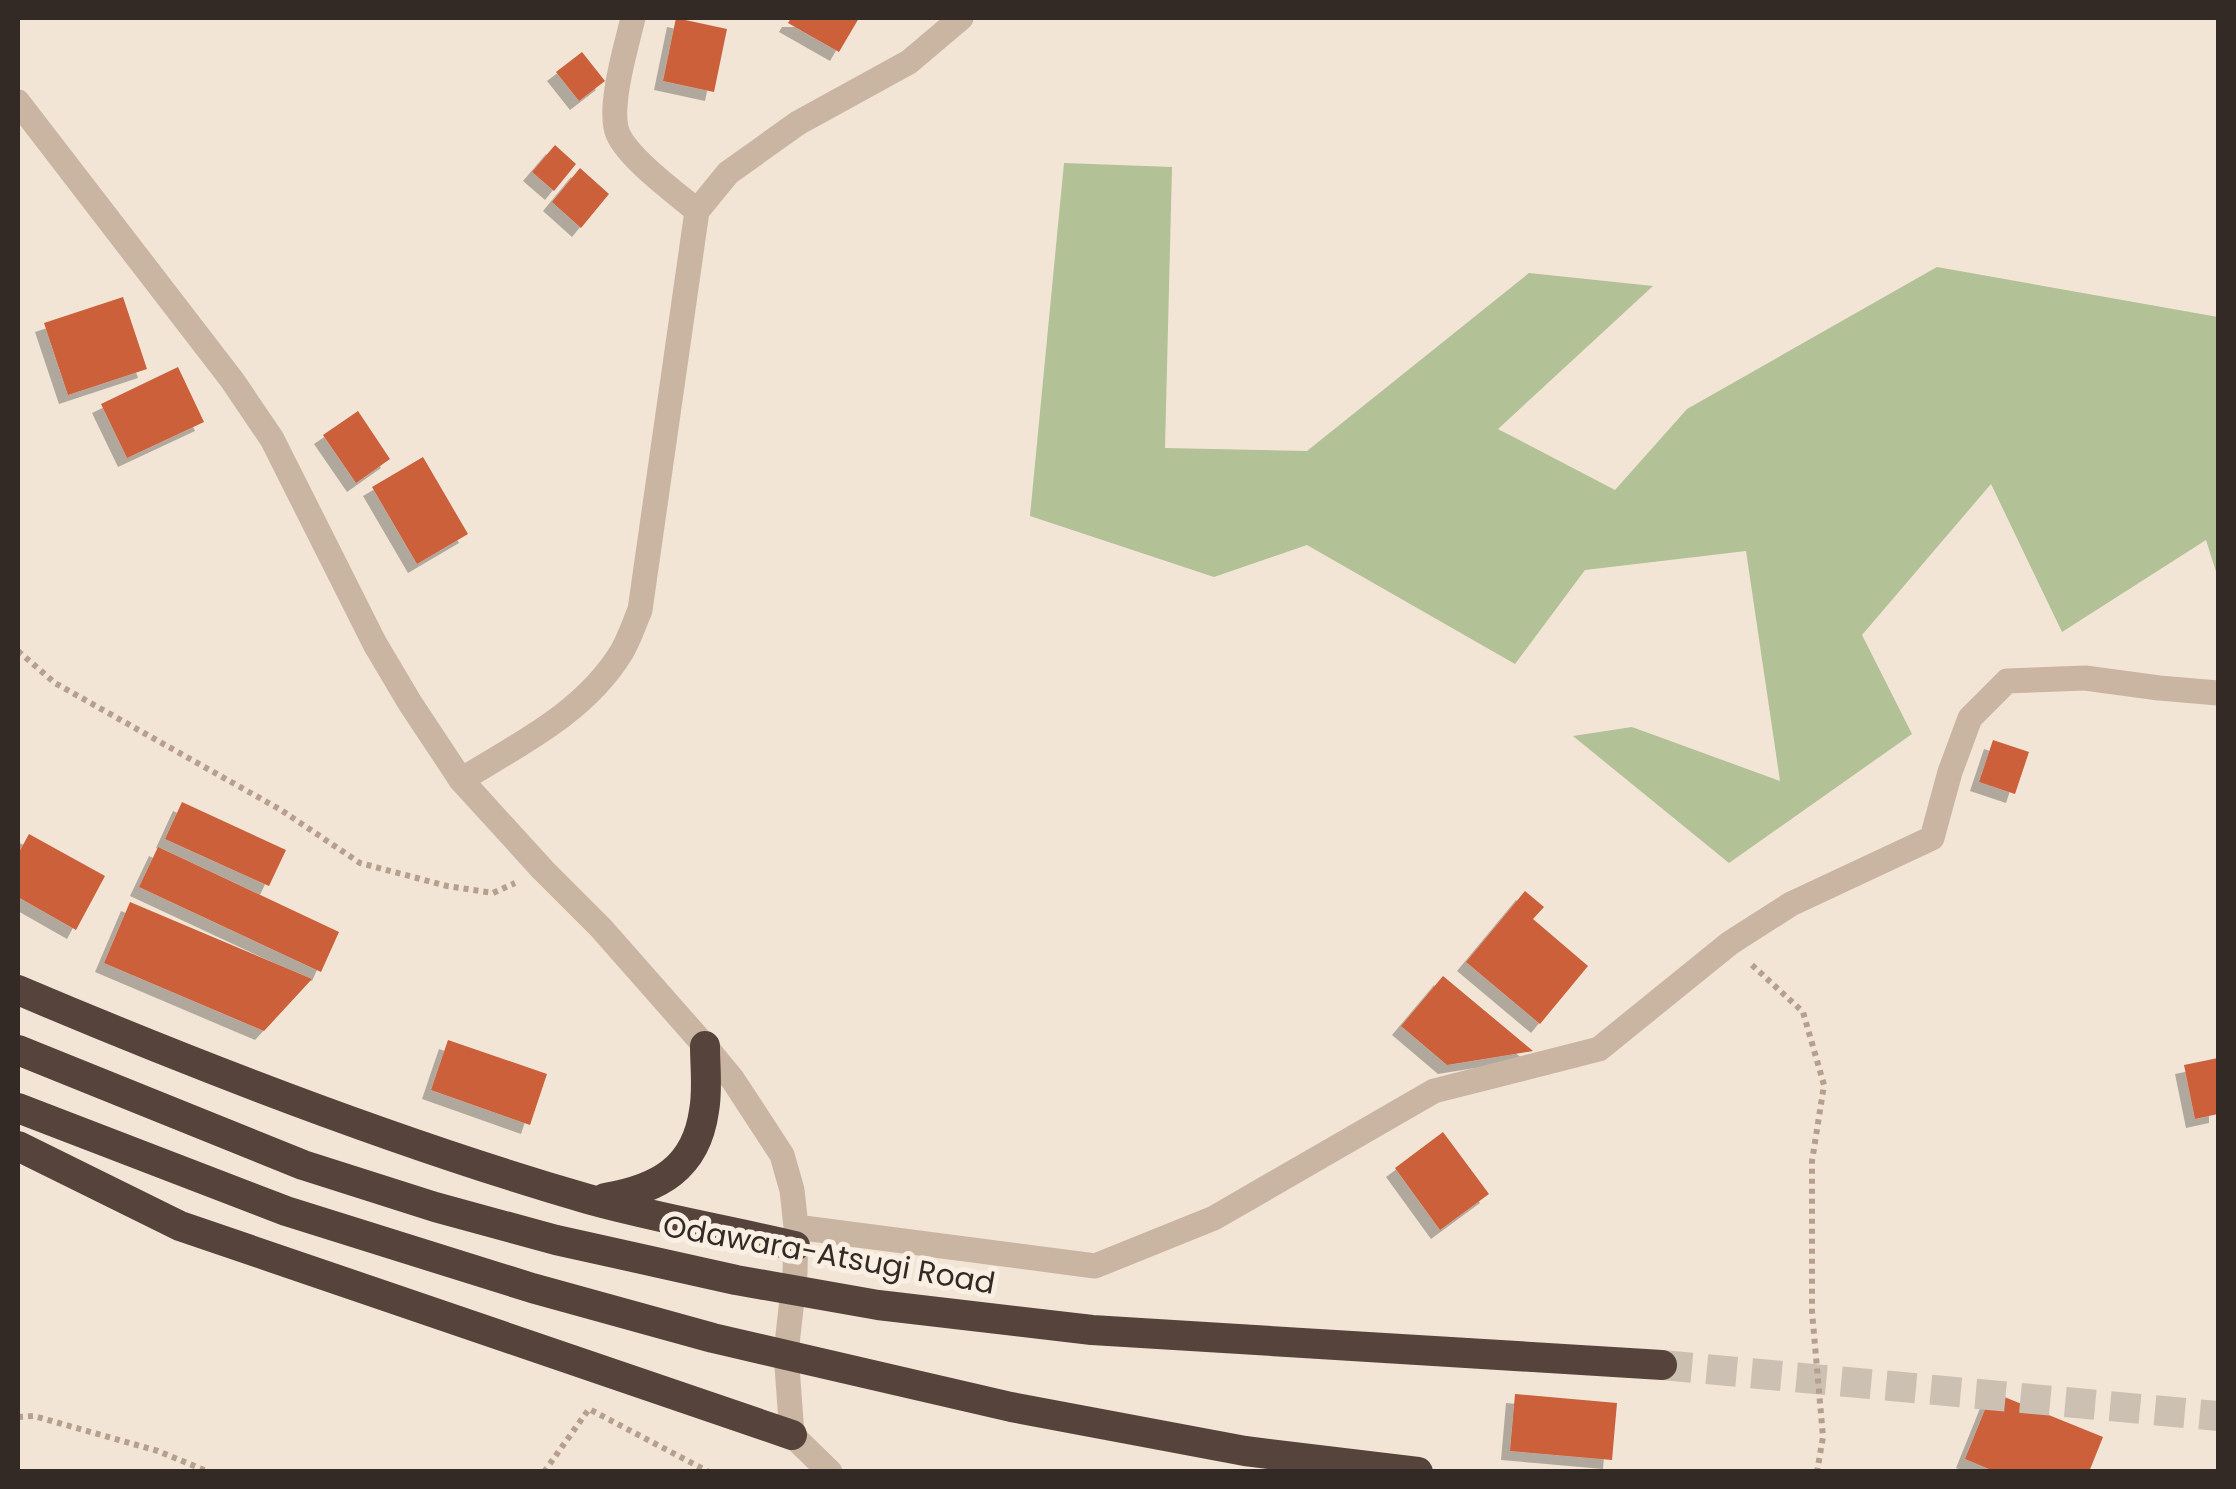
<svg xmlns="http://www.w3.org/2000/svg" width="2236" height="1489" font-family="Poppins,sans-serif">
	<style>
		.green { fill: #b2c196 }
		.building { fill: #cb603b; filter: url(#shadow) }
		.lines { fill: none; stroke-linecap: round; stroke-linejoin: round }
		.highway-tunnel { stroke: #ccc0b3; stroke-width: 30; stroke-dasharray: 30 15; stroke-linecap: butt }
		.path { stroke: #b69f8d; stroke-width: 6; stroke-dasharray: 5 5; stroke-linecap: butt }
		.minor { stroke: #cab5a2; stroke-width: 25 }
		.highway { stroke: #56443c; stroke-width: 30 }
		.labels { text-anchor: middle; stroke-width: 10; stroke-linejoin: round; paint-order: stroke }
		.street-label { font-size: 30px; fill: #342a25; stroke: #faefe3 }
	</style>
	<defs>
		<filter id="shadow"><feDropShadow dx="-9" dy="9" stdDeviation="0" flood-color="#0004"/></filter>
	</defs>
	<rect width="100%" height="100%" fill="#f2e5d6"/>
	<path class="green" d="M 1064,163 L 1172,167 L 1165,448 L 1307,451 L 1529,273 L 1653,286 L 1498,429 L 1615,490 L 1687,409 L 1937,267 L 2218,317 L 2218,578 L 2206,540 L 2062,632 L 1991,484 L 1862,635 L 1912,734 L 1729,863 L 1573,736 L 1632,727 L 1780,781 L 1746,551 L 1585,570 L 1515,664 L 1307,545 L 1214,577 L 1030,516 Z"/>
	<path class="building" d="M 676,18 L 727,29 L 714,92 L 663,81 Z
		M 791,18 L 859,18 L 839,52 L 788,23 Z
		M 582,52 L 605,81 L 579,101 L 556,72 Z
		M 555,145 L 576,164 L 554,191 L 532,172 Z
		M 580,168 L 609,194 L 581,228 L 552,202 Z
		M 123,297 L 147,369 L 68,395 L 44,323 Z
		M 178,367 L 204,422 L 127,458 L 101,404 Z
		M 358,411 L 390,459 L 356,483 L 323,435 Z
		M 423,457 L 468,534 L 417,564 L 372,487 Z
		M 1993,740 L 2029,752 L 2015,794 L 1979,782 Z
		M 182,802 L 286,850 L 269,886 L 165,839 Z
		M 29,834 L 105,876 L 76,930 L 18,897 L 18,854 Z
		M 158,847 L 339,932 L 321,972 L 139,887 Z
		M 1525,891 L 1544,907 L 1533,919 L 1588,966 L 1540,1024 L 1466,962 Z
		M 130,902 L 312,979 L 264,1031 L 104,963 Z
		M 1443,976 L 1533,1051 L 1447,1065 L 1401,1026 Z
		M 448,1040 L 547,1074 L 530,1125 L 431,1090 Z
		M 2218,1058 L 2218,1114 L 2195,1119 L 2184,1065 Z
		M 1443,1132 L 1489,1194 L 1440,1230 L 1395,1168 Z
		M 1992,1392 L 2103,1437 L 2089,1472 L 1996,1472 L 1965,1459 Z
		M 1515,1394 L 1617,1403 L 1612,1460 L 1510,1451 Z"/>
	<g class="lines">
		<path class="highway-tunnel" d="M 1662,1365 L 2218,1416"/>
		<path class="path" d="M 18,651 L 55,683 L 281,810 L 360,863 L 447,886 L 493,893 L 515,883
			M 1752,965 L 1803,1012 L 1824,1085 L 1812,1161 L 1812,1311 L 1823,1437 L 1817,1472
			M 18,1417 L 34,1416 L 158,1451 L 209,1472
			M 544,1472 L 589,1409 L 709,1472"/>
		<path class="minor" d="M 633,18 C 627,44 607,109 618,134 C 629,159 675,192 697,211
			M 18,102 L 232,380 L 272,439 L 375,644 L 410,703 L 461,780 L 543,870 L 601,928 L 705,1046 L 733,1080 L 782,1155 L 792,1190 L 796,1227 L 795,1273 L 786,1353 L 792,1435 L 830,1472
			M 461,780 C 519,744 584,713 621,653 C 629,640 634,624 640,610 L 697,211 L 728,173 L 798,123 L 909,62 L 961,18
			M 796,1227 L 1095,1266 L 1214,1218 L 1434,1091 L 1599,1049 L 1730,943 L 1791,904 L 1932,838 L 1950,772 L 1970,718 L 2007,681 L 2085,678 L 2159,688 L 2218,693"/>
		<path class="highway" d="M 18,990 C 202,1068 395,1143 588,1199 C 656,1218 727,1230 795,1246
			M 18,1050 L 303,1165 L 435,1207 L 556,1240 L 736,1280 L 878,1305 L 1092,1330 L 1662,1365
			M 18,1108 L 286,1211 L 532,1288 L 713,1338 L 1011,1407 L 1245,1451 L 1418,1472
			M 18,1146 L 180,1226 L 792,1435
			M 605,1198 C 659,1189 696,1168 704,1111 C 708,1090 705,1067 705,1046"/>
	</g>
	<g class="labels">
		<g class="street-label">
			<text transform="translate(829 1255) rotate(10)" y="10">Odawara-Atsugi Road</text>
		</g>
	</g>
	<rect width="2236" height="1489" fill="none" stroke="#342a25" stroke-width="40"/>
</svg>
